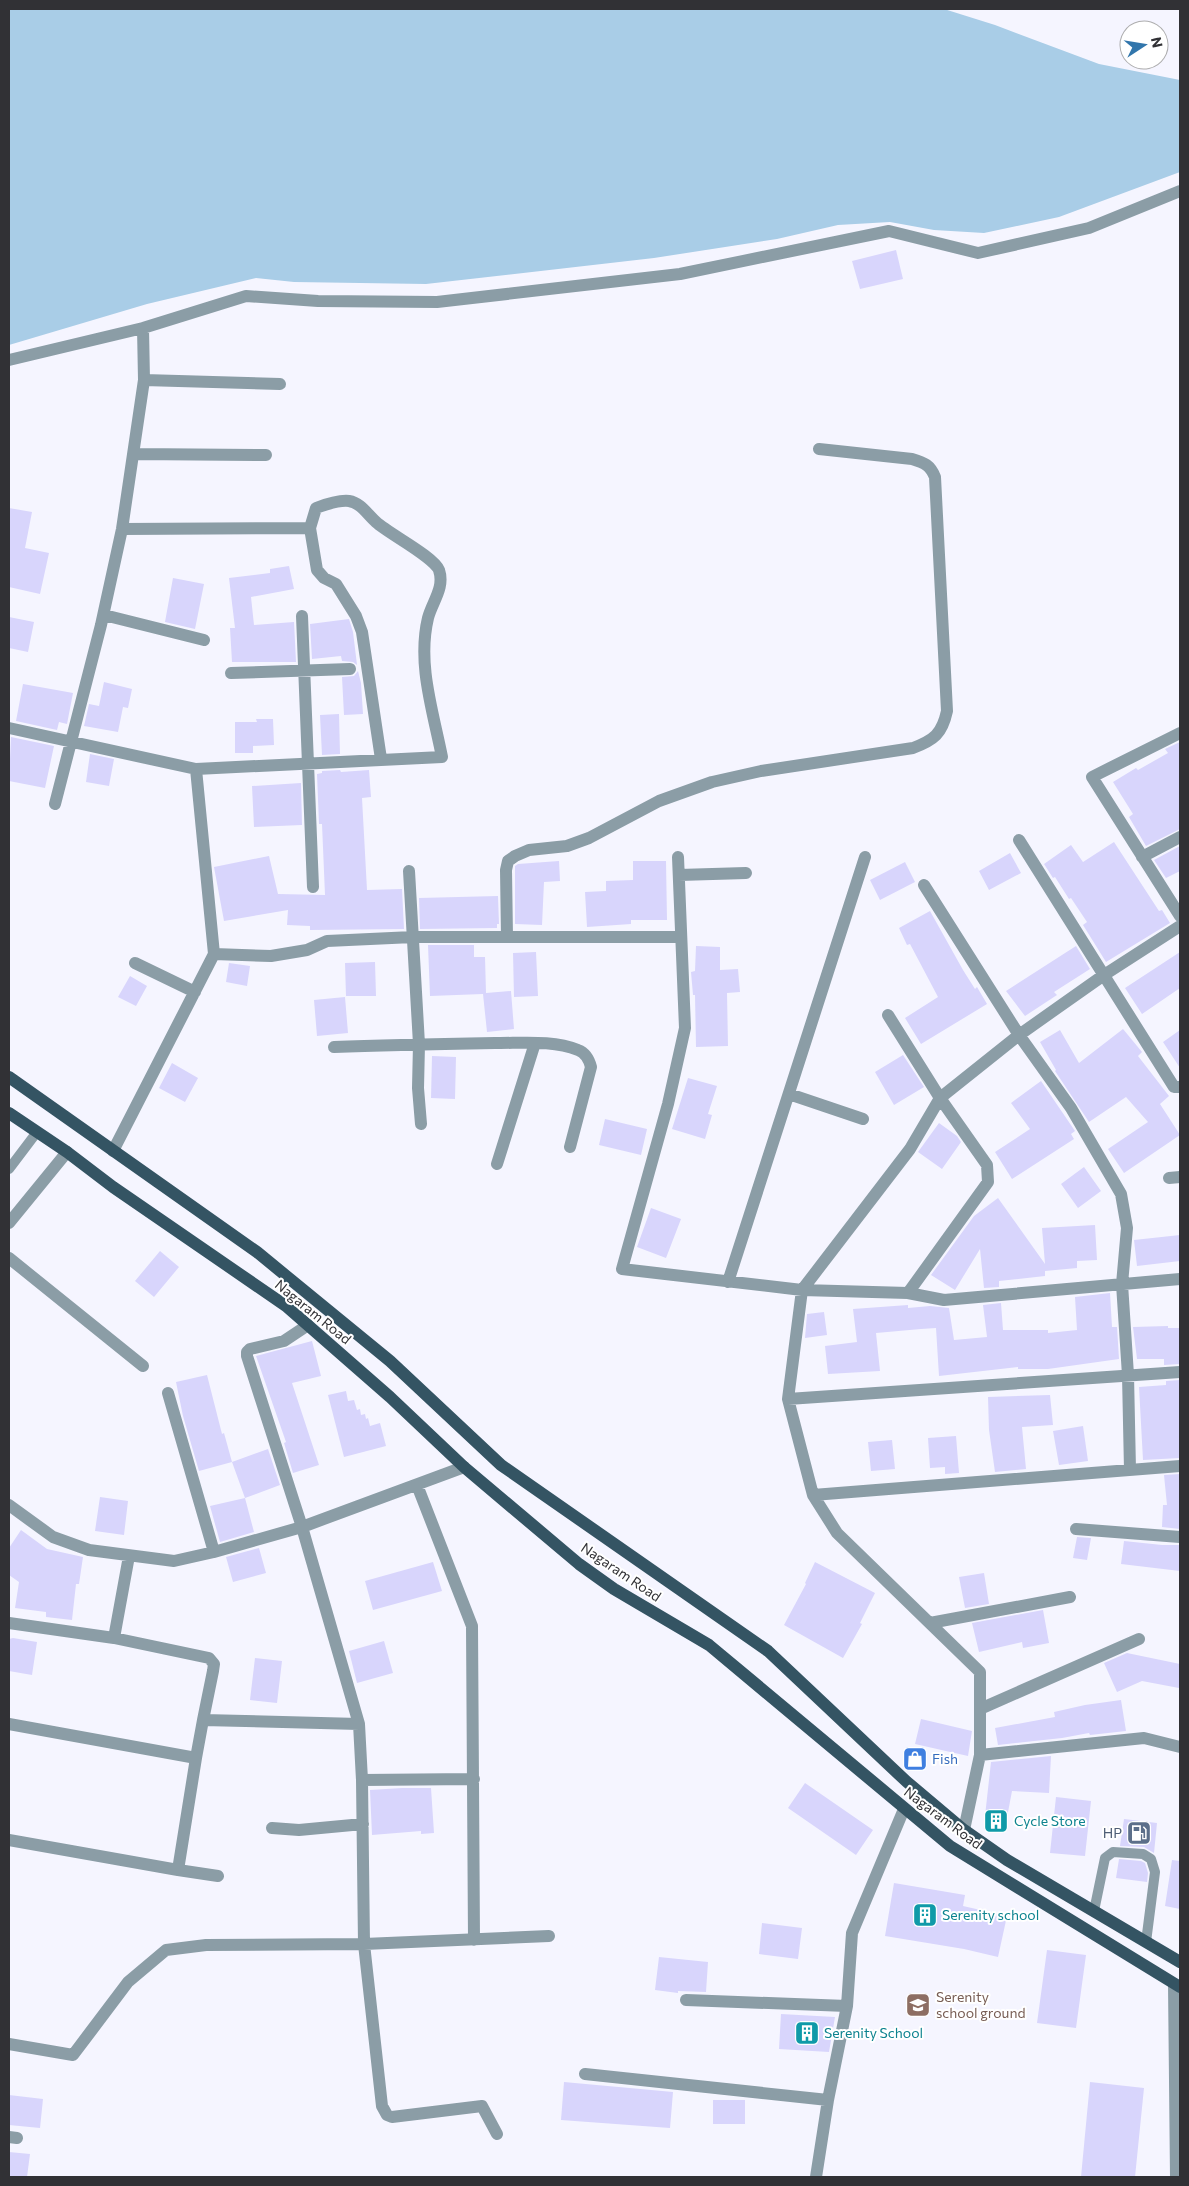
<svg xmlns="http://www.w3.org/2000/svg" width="1189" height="2186" font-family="Commissioner,sans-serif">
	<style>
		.water { fill: #a9cde7 }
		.building { fill: #d8d5fc }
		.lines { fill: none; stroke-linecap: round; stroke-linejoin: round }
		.service { stroke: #8b9da6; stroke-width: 10 }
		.minor { stroke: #8b9da6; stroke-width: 12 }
		.tertiary { stroke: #8b9da6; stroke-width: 12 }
		.primary { stroke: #345463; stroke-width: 12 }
		.labels { text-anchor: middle; stroke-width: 4; stroke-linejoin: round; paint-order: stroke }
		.street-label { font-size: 14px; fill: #313135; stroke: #fff }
		.shop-label { font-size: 14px; fill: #366cbe; stroke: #fff; text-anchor: start }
		.culture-label { font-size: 14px; fill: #0d838f; stroke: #fff; text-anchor: start }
		.service-label { font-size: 14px; fill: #4e5e75; stroke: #fff; text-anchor: end }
		.education-label { font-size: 14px; fill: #785e54; stroke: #fff; text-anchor: start }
	</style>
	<rect width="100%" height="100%" fill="#f5f5ff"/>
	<path class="water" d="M 9,9 L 944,9 L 995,25 L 1099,64 L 1180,80 L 1180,172 L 1059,217 L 984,233 L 934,230 L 890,222 L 838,225 L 777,239 L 654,258 L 426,284 L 294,282 L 256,278 L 147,304 L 9,345 Z"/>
	<path class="building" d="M 896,250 L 903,279 L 860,289 L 852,261 Z
		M 9,508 L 32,512 L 25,548 L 49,553 L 40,594 L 9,587 Z
		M 289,566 L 294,589 L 251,597 L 254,625 L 294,622 L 296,662 L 232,662 L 230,628 L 235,628 L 229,578 L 270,573 L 270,569 Z
		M 173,578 L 204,584 L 195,629 L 165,622 Z
		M 9,617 L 34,622 L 28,652 L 9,648 Z
		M 349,619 L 353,632 L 357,665 L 353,662 L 342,661 L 341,656 L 312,659 L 310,624 Z
		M 358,671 L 361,683 L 363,714 L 344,715 L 342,677 L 354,676 Z
		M 104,682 L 132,689 L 128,708 L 123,707 L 118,732 L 84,726 L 89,704 L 99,706 Z
		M 23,684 L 73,693 L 67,724 L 59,722 L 57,730 L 16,721 Z
		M 339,714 L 340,754 L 322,755 L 320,715 Z
		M 256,719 L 273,719 L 274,745 L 253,746 L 253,753 L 235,753 L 235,722 L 257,722 Z
		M 11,737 L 54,746 L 45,788 L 9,781 Z
		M 1180,742 L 1180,829 L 1146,846 L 1129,817 L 1133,814 L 1113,782 L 1136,768 L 1138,770 L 1168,753 L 1165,749 Z
		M 90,754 L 114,759 L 109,786 L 86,782 Z
		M 340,770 L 341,772 L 369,770 L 371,797 L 362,798 L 367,890 L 402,889 L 404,929 L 310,930 L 310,926 L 287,925 L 288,910 L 224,921 L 214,867 L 269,856 L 278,894 L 325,895 L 322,824 L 319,824 L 317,774 L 322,773 L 322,771 Z
		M 301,783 L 302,825 L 254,827 L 252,786 Z
		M 1114,842 L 1159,911 L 1162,910 L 1170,923 L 1106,962 L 1083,925 L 1087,922 L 1071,898 L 1069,899 L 1055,877 L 1053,878 L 1044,864 L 1071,845 L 1083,862 Z
		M 1180,846 L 1180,871 L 1166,878 L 1154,860 Z
		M 1010,853 L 1021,873 L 989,890 L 979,871 Z
		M 559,861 L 560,881 L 544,882 L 542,925 L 515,924 L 515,866 L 518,864 Z
		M 633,861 L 666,861 L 667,920 L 631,920 L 631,924 L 587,927 L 585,892 L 606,891 L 606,881 L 633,880 Z
		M 905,862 L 915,882 L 880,900 L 870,880 Z
		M 498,896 L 499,924 L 497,924 L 497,928 L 420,929 L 419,898 Z
		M 930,911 L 963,970 L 975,989 L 977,987 L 987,1004 L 921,1044 L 905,1018 L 938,997 L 910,944 L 907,945 L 899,928 Z
		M 428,945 L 474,945 L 474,957 L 485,957 L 486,993 L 511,991 L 514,1029 L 487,1032 L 483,994 L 430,996 Z
		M 696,946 L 720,947 L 720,970 L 738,969 L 740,992 L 727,993 L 728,1046 L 696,1047 L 695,995 L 693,995 L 691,972 L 695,971 Z
		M 1076,946 L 1090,969 L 1054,992 L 1057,995 L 1025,1016 L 1006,991 Z
		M 536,952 L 538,996 L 514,997 L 513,953 Z
		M 1180,952 L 1180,988 L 1142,1014 L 1125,988 Z
		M 375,962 L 376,996 L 346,996 L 345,963 Z
		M 229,963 L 250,966 L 247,986 L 226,982 Z
		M 130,976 L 147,986 L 136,1006 L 118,997 Z
		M 345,997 L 348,1033 L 317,1036 L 314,1000 Z
		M 1123,1029 L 1142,1052 L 1138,1056 L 1169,1096 L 1160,1104 L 1180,1135 L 1124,1173 L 1108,1149 L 1148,1122 L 1126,1097 L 1089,1122 L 1055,1071 L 1056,1070 L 1040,1042 L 1060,1030 L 1079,1063 Z
		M 1180,1030 L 1180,1068 L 1163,1042 Z
		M 903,1055 L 924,1087 L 894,1105 L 875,1072 Z
		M 432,1056 L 456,1057 L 455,1099 L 431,1098 Z
		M 172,1063 L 198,1078 L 185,1102 L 159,1088 Z
		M 688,1078 L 717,1086 L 708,1114 L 712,1115 L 705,1139 L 672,1129 Z
		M 1041,1081 L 1075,1131 L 1071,1134 L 1074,1139 L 1012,1179 L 995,1152 L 1030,1129 L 1011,1103 Z
		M 605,1119 L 647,1129 L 641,1155 L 599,1145 Z
		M 939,1123 L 957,1136 L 961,1142 L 942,1169 L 918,1152 Z
		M 1084,1167 L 1101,1191 L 1078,1208 L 1061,1184 Z
		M 998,1198 L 1045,1264 L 1042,1228 L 1095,1225 L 1097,1260 L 1077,1261 L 1077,1268 L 1045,1271 L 1045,1276 L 999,1281 L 999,1287 L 984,1288 L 980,1249 L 955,1290 L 931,1275 L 974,1216 Z
		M 651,1208 L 681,1219 L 666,1258 L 637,1247 Z
		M 1180,1235 L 1180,1261 L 1137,1266 L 1134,1240 Z
		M 160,1251 L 179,1267 L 154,1297 L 135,1281 Z
		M 1110,1293 L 1112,1327 L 1117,1327 L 1119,1359 L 1048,1369 L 1018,1369 L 1018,1367 L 939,1376 L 936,1328 L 921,1329 L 876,1333 L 880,1371 L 828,1374 L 825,1346 L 857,1342 L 853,1309 L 908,1305 L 908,1308 L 930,1306 L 949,1308 L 954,1340 L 987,1337 L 983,1305 L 1001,1303 L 1003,1330 L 1048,1330 L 1048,1333 L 1077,1330 L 1075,1297 Z
		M 824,1312 L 827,1335 L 805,1338 L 807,1314 Z
		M 1168,1326 L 1168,1328 L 1180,1328 L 1180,1364 L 1164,1365 L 1164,1359 L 1137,1359 L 1133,1327 Z
		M 312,1341 L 321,1376 L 292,1383 L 319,1465 L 293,1473 L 284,1443 L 286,1442 L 256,1356 Z
		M 207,1375 L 222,1434 L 224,1433 L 232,1462 L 199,1471 L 183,1416 L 176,1382 Z
		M 1180,1380 L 1180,1458 L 1143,1460 L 1139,1387 L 1166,1385 L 1166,1381 Z
		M 346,1391 L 348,1401 L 354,1400 L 357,1410 L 360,1409 L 361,1415 L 365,1414 L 366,1419 L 368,1418 L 370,1426 L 380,1423 L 386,1446 L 344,1457 L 328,1395 Z
		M 1050,1395 L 1053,1425 L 1022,1427 L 1026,1469 L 995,1472 L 989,1430 L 988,1397 Z
		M 1083,1426 L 1088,1461 L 1059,1465 L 1053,1431 Z
		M 956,1436 L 959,1473 L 945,1474 L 945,1467 L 930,1468 L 928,1438 Z
		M 892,1440 L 895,1469 L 871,1471 L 868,1442 Z
		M 268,1449 L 280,1485 L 245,1498 L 232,1462 Z
		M 1180,1474 L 1180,1529 L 1162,1527 L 1163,1505 L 1167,1505 L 1164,1475 Z
		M 100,1497 L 128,1501 L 124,1535 L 95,1531 Z
		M 245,1498 L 254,1532 L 220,1542 L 210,1506 Z
		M 21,1530 L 47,1549 L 83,1557 L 79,1584 L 76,1584 L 72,1620 L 46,1617 L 46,1612 L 15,1608 L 19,1582 L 9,1575 L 9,1548 Z
		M 1077,1537 L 1091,1538 L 1087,1560 L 1073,1558 Z
		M 1124,1541 L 1162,1545 L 1180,1545 L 1180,1571 L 1121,1564 Z
		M 259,1548 L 266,1573 L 233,1582 L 226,1557 Z
		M 433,1562 L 442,1591 L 373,1610 L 365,1581 Z
		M 815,1562 L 875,1593 L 860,1623 L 862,1624 L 843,1658 L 784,1625 L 806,1584 L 805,1583 Z
		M 984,1573 L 989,1604 L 965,1608 L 959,1577 Z
		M 1043,1610 L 1049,1643 L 1023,1648 L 1022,1642 L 979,1652 L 972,1623 Z
		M 13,1638 L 37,1642 L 32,1675 L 9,1671 L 9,1639 Z
		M 384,1641 L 393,1673 L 357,1683 L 349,1651 Z
		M 1127,1653 L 1180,1664 L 1179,1688 L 1142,1681 L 1117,1692 L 1104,1663 Z
		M 255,1658 L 282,1661 L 277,1703 L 250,1700 Z
		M 1121,1700 L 1126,1731 L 1090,1735 L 1089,1733 L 1062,1738 L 998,1745 L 995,1728 L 1055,1717 L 1054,1712 L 1085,1705 Z
		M 921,1719 L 972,1731 L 968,1756 L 915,1744 Z
		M 1051,1756 L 1049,1793 L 1012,1791 L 1005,1828 L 984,1825 L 991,1762 Z
		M 805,1783 L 873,1830 L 856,1855 L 788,1808 Z
		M 402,1788 L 431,1788 L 434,1833 L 421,1834 L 421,1831 L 372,1835 L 370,1790 Z
		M 1056,1797 L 1091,1801 L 1085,1856 L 1050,1853 Z
		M 1124,1819 L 1157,1823 L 1154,1853 L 1144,1847 L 1120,1846 Z
		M 1119,1859 L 1141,1861 L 1145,1863 L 1148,1873 L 1147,1882 L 1116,1878 Z
		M 1172,1860 L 1180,1861 L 1180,1909 L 1165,1906 Z
		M 894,1883 L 965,1895 L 963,1906 L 1007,1916 L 998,1957 L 964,1949 L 885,1936 Z
		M 762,1923 L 802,1928 L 798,1959 L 759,1954 Z
		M 1047,1950 L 1086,1955 L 1076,2028 L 1037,2023 Z
		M 659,1957 L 708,1962 L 706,1992 L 678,1991 L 678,1993 L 655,1990 Z
		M 781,2014 L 835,2017 L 829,2052 L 779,2049 Z
		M 564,2082 L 673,2092 L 670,2128 L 561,2120 Z
		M 1090,2082 L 1144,2088 L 1135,2177 L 1081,2177 Z
		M 9,2095 L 43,2099 L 40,2128 L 9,2125 Z
		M 713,2100 L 745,2100 L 745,2124 L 713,2124 Z
		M 9,2152 L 30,2154 L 27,2177 L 9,2177 Z"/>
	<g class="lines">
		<path class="service" d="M 9,1169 L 37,1132
			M 1094,1911 L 1105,1858 L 1113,1852 L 1143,1854 L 1151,1859 L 1155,1872 L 1146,1942"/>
		<path class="minor" d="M 143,328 L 144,380
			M 9,360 L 143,328 L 246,296 L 318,301 L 437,302 L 680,274 L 889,231 L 978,253 L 1089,228 L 1180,191
			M 133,454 L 266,455
			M 310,528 L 317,570 L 324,578 L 336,584 L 356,616 L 362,632 L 381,759
			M 104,615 L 204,640
			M 302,616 L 313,887
			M 231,673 L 350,669
			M 9,728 L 196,769 L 442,757 C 433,711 417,664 428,618 C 432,602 445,588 439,570 C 433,556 389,534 376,522 C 367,514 361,503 349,501 C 340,500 324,505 316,508 L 310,528 L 122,529
			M 1180,733 L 1092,777 L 1180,916
			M 55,804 L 101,625 L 122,529 L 144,380 L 280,384
			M 1019,840 L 1174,1087 L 1180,1087
			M 678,857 L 685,1028 L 668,1104 L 622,1269 L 802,1290 L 908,1293 L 944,1300 L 1180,1279
			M 1142,857 L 1180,837
			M 409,871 L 419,1044 L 418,1088 L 421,1124
			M 679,875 L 746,873
			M 924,885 L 1019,1035 L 1071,1108 L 1121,1194 L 1127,1228 L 1122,1284 L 1128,1375 L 1130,1470
			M 507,937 L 506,870 L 508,861 L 515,856 L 529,850 L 567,846 L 589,838 L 659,801 L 712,782 L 761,771 L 913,748 C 934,740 942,734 947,711 L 935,477 C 930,465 925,463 912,459 L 819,449
			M 214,954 L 271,956 L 307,950 L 327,941 L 413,937 L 680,937
			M 135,963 L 195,992
			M 888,1015 L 940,1098 L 987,1165 L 988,1182 L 908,1293
			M 334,1047 C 389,1045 444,1044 498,1043 C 524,1043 554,1040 578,1050 C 586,1053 589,1059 591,1067 L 570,1147
			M 789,1094 L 863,1119
			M 113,1151 L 214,954 L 196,769
			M 497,1164 L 535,1043
			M 1169,1178 L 1180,1177
			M 9,1258 L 143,1366
			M 728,1282 L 865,857
			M 308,1325 L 284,1341 L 250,1349 L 247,1352 L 247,1356 L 302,1527 L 359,1724 L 362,1780 L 364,1944 L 382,2106 L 387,2115 L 392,2117 L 482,2106 L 497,2134
			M 168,1393 L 214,1552
			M 788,1399 L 1180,1372
			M 417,1485 L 472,1626 L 474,1940
			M 813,1495 L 1180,1466
			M 9,1505 L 53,1537 L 89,1550 L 174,1561 L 214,1552 L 302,1527 L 464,1467
			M 1076,1529 L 1180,1537
			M 9,1623 L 114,1638 L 129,1556
			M 930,1623 L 1070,1597
			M 114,1638 L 209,1658 L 214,1664 L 213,1671 L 203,1720
			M 980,1709 L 1139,1639
			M 9,1724 L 196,1758 L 203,1720 L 359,1724
			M 980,1755 L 1144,1738 L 1180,1747
			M 362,1780 L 474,1779
			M 272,1828 L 299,1830 L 363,1824
			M 964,1830 L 980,1755 L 980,1672 L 837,1533 L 813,1495 L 788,1399 L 802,1290 L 910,1149 L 940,1098 L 1019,1035 L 1104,975 L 1180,926
			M 9,1840 L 178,1870 L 196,1758
			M 178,1870 L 218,1876
			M 1174,1984 L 1176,2177
			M 686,2000 L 847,2006
			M 9,2044 L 73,2055 L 128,1982 L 166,1950 L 206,1945 L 364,1944 L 549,1936
			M 585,2074 L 828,2100
			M 9,2137 L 17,2138
			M 816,2177 L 828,2100 L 847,2006 L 852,1933 L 904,1809"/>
		<path class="tertiary" d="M 9,1223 L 67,1152"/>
		<path class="primary" d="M 9,1077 L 257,1252 L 390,1361 L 501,1465 L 768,1651 L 907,1782 L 964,1830 L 1007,1860 L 1180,1962
			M 9,1113 L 67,1152 L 113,1187 L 286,1306 L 390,1397 L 464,1467 L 579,1564 L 614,1589 L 709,1645 L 950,1846 L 1180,1987"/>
	</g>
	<defs>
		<symbol id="shop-square" viewBox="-11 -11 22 22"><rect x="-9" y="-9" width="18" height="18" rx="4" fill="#3f7fe0" stroke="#fff"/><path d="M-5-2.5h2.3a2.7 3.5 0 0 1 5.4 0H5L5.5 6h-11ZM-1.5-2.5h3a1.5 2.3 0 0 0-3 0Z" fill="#fff"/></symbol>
		<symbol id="building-square" viewBox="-11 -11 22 22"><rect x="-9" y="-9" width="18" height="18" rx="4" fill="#0f9aa8" stroke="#fff"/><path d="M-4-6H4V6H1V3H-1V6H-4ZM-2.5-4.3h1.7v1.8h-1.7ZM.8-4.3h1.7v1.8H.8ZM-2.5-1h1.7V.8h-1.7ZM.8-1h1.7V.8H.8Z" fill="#fff"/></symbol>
		<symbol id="fuel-square" viewBox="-11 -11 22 22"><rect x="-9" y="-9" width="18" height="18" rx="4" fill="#5c6f8a" stroke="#fff"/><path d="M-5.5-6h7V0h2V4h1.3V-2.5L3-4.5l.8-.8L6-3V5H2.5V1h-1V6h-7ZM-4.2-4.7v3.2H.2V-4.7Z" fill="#fff"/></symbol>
		<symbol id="school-square" viewBox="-11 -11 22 22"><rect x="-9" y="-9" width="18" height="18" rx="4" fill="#8d6e63" stroke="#fff"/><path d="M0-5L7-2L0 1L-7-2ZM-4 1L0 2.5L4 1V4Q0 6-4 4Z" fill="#fff"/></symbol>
	</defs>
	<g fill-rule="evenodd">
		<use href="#shop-square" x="901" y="1745" width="28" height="28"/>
		<use href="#building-square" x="982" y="1807" width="28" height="28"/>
		<use href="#fuel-square" x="1125" y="1819" width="28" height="28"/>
		<use href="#building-square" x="911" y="1901" width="28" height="28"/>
		<use href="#school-square" x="904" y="1991" width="28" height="28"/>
		<use href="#building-square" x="793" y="2019" width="28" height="28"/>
	</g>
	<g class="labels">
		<g class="street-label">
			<text transform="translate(313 1312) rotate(39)" y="5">Nagaram Road</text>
			<text transform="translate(621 1572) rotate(34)" y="5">Nagaram Road</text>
			<text transform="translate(943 1818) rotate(37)" y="5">Nagaram Road</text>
		</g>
		<g class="shop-label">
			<text x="932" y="1764">Fish</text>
		</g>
		<g class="culture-label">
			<text x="1014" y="1826">Cycle Store</text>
			<text x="942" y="1920">Serenity school</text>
			<text x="824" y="2038">Serenity School</text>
		</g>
		<g class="service-label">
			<text x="1122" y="1838">HP</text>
		</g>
		<g class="education-label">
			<text x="936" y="2002">Serenity<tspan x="936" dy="16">school ground</tspan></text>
		</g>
	</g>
	<rect width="1189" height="2186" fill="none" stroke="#313135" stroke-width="20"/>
	<g transform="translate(1144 45) rotate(78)"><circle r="24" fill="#ffffff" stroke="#adadae"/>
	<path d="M0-4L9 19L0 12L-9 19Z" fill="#3276ac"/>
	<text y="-8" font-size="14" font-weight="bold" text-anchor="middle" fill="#313135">N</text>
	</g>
</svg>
